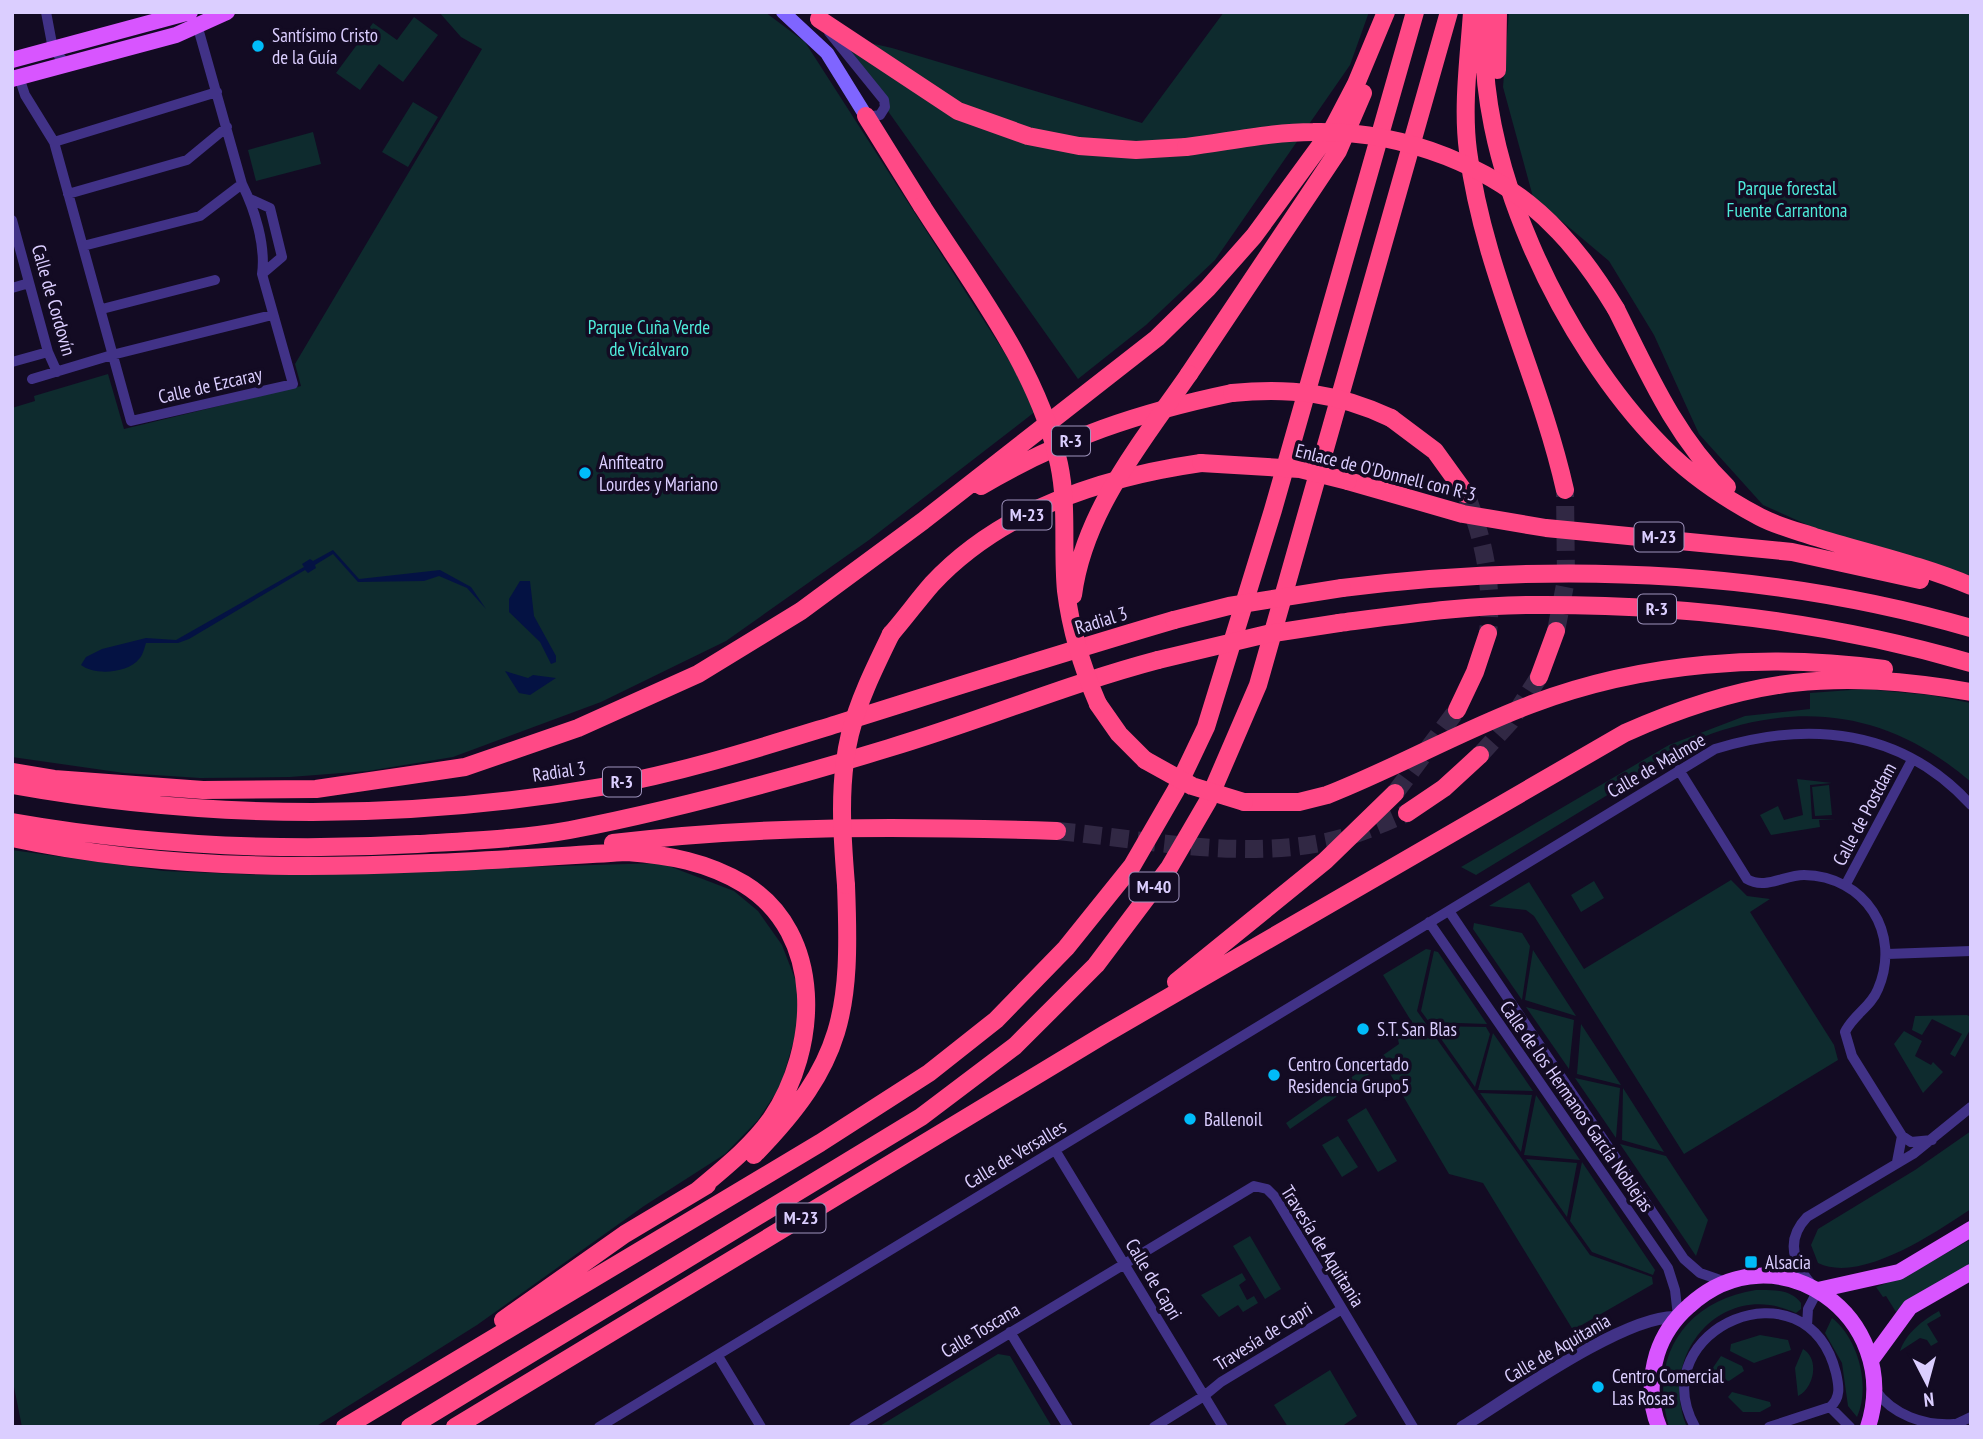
<svg xmlns="http://www.w3.org/2000/svg" width="1983" height="1439" font-family="'PT Sans Narrow',sans-serif">
	<style>
		.green { fill: #0e2b2e }
		.water { fill: #041243 }
		.lines { fill: none; stroke-linecap: round; stroke-linejoin: round }
		.motorway-tunnel { stroke: #312844; stroke-width: 18; stroke-dasharray: 18 9; stroke-linecap: butt }
		.minor { stroke: #413287; stroke-width: 10 }
		.tertiary { stroke: #413287; stroke-width: 12 }
		.secondary { stroke: #7f65ff; stroke-width: 14 }
		.primary { stroke: #d855ff; stroke-width: 16 }
		.motorway { stroke: #ff4986; stroke-width: 18 }
		.motorway-bridge { stroke: #ff4986; stroke-width: 18 }
		.poi-dot { fill: #00bcf9; stroke: #130b23; stroke-width: 2.5 }
		.labels { text-anchor: middle; stroke-width: 7; stroke-linejoin: round; paint-order: stroke }
		.shield { fill: #130b23; stroke: #9f94bd; stroke-width: 2 }
		.shield-label { font-size: 18px; font-weight: bold; fill: #dbceff }
		.poi-label { font-size: 19px; fill: #dbceff; stroke: #130b23; text-anchor: start }
		.park-label { font-size: 19px; fill: #4eebda; stroke: #130b23 }
		.street-label { font-size: 19px; fill: #dbceff; stroke: #130b23 }
	</style>
	<rect width="100%" height="100%" fill="#130b23"/>
	<path class="green" d="M 439,12 L 765,12 L 805,42 L 1024,383 L 1036,411 L 869,540 L 726,641 L 601,702 L 453,757 L 368,771 L 290,777 L 200,778 L 124,773 L 12,757 L 12,408 L 35,401 L 34,396 L 108,374 L 124,429 L 301,386 L 295,364 L 482,49 L 461,37 Z
		M 1224,12 L 1369,12 L 1350,65 L 1215,260 L 1146,325 L 1078,379 L 834,35 L 892,48 L 1142,123 Z
		M 1509,12 L 1971,12 L 1971,576 L 1839,539 L 1763,505 L 1699,434 L 1654,335 L 1609,261 L 1533,197 L 1503,87 Z
		M 414,17 L 438,35 L 403,82 L 379,64 L 360,90 L 336,73 L 373,23 L 397,40 Z
		M 413,102 L 438,117 L 408,167 L 382,152 Z
		M 313,132 L 321,164 L 256,181 L 248,150 Z
		M 1864,689 L 1930,695 L 1971,703 L 1971,782 C 1891,713 1802,699 1703,737 L 1476,875 L 1461,867 L 1669,745 L 1745,716 L 1810,709 L 1810,693 Z
		M 1797,779 L 1832,783 L 1810,785 L 1812,819 L 1836,819 L 1819,820 L 1820,827 L 1771,835 L 1760,815 L 1778,806 L 1784,820 L 1803,815 Z
		M 1829,785 L 1832,815 L 1815,816 L 1812,787 Z
		M 12,850 L 164,871 L 263,875 L 661,863 L 734,891 L 758,911 L 782,945 L 797,984 L 799,1022 L 781,1085 L 758,1120 L 725,1154 L 644,1206 L 477,1325 L 315,1427 L 22,1427 L 12,1377 Z
		M 1731,880 L 1747,896 L 1770,899 L 1750,912 L 1834,1045 L 1838,1060 L 1684,1154 L 1534,916 L 1526,910 L 1489,906 L 1529,882 L 1584,969 Z
		M 1594,881 L 1604,898 L 1581,912 L 1571,895 Z
		M 1474,923 L 1522,933 L 1530,946 L 1522,1000 L 1473,929 Z
		M 1426,949 L 1431,950 L 1417,1011 L 1590,1255 L 1652,1277 L 1653,1284 L 1573,1330 L 1483,1183 L 1449,1174 L 1389,1072 L 1371,1073 L 1290,1129 L 1286,1123 L 1399,1044 L 1397,1035 L 1413,1024 L 1383,975 Z
		M 1533,950 L 1576,1016 L 1525,1000 Z
		M 1434,951 L 1438,952 L 1487,1024 L 1429,1022 L 1421,1011 Z
		M 1526,1007 L 1574,1020 L 1569,1069 Z
		M 1967,1015 L 1971,1017 L 1971,1028 L 1955,1057 L 1950,1054 L 1962,1034 L 1932,1019 L 1922,1035 L 1912,1030 L 1915,1016 Z
		M 1581,1024 L 1621,1085 L 1577,1074 Z
		M 1432,1026 L 1486,1027 L 1490,1034 L 1475,1087 Z
		M 1904,1031 L 1922,1041 L 1915,1056 L 1931,1065 L 1933,1062 L 1943,1072 L 1923,1093 L 1894,1044 Z
		M 1493,1033 L 1533,1091 L 1478,1090 Z
		M 1575,1078 L 1620,1088 L 1616,1138 Z
		M 1623,1088 L 1664,1152 L 1622,1140 Z
		M 1480,1093 L 1532,1095 L 1521,1152 Z
		M 1536,1095 L 1580,1160 L 1524,1155 Z
		M 1366,1108 L 1397,1161 L 1378,1172 L 1347,1120 Z
		M 1971,1131 L 1971,1209 C 1936,1232 1861,1284 1818,1263 L 1811,1245 L 1818,1229 L 1915,1170 Z
		M 1338,1136 L 1358,1167 L 1342,1177 L 1322,1145 Z
		M 1620,1144 L 1666,1156 L 1708,1220 L 1696,1256 Z
		M 1526,1159 L 1577,1163 L 1567,1217 Z
		M 1582,1162 L 1655,1270 L 1653,1275 L 1592,1252 L 1570,1221 Z
		M 1250,1236 L 1281,1289 L 1265,1299 L 1233,1246 Z
		M 1971,1239 L 1971,1264 L 1908,1300 L 1896,1312 L 1886,1296 L 1883,1297 L 1876,1287 L 1908,1275 Z
		M 1242,1273 L 1246,1280 L 1239,1285 L 1247,1300 L 1254,1296 L 1258,1303 L 1243,1312 L 1238,1305 L 1219,1317 L 1201,1295 Z
		M 1756,1290 C 1772,1290 1791,1289 1801,1303 L 1801,1309 L 1796,1313 C 1721,1278 1657,1356 1687,1427 L 1669,1427 C 1648,1357 1685,1301 1756,1290 Z
		M 1939,1311 L 1941,1316 L 1927,1324 L 1938,1342 L 1931,1346 L 1927,1340 L 1920,1338 L 1900,1351 C 1906,1333 1923,1320 1939,1311 Z
		M 1832,1318 C 1858,1338 1871,1386 1857,1417 L 1848,1406 L 1842,1363 L 1825,1333 Z
		M 1760,1335 L 1788,1340 L 1791,1350 L 1754,1363 L 1730,1351 L 1731,1344 Z
		M 1803,1349 C 1820,1359 1814,1388 1798,1396 L 1795,1368 Z
		M 998,1354 L 1010,1356 L 1052,1427 L 878,1427 Z
		M 1721,1356 L 1742,1366 L 1744,1371 L 1729,1381 L 1710,1378 L 1710,1372 Z
		M 1330,1370 L 1357,1416 L 1341,1427 L 1288,1427 L 1274,1405 Z
		M 1732,1392 L 1770,1402 L 1771,1406 L 1760,1412 L 1743,1412 L 1728,1397 Z"/>
	<path class="water" d="M 333,550 L 359,579 L 440,570 L 471,587 L 486,609 L 467,588 L 439,576 L 424,581 L 358,582 L 333,554 L 315,565 L 316,568 L 308,573 L 305,570 L 189,639 L 178,643 L 146,643 C 144,649 143,655 139,659 C 128,673 95,676 81,665 L 86,657 L 102,649 L 146,638 L 176,640 L 304,567 L 302,564 L 310,559 L 313,561 Z
		M 520,581 L 530,581 L 534,616 L 556,656 L 556,662 L 551,664 L 540,642 L 509,612 L 509,599 Z
		M 505,671 L 528,678 L 533,675 L 556,678 L 530,695 L 519,693 Z"/>
	<g class="lines">
		<path class="motorway-tunnel" d="M 1466,494 C 1484,541 1493,582 1488,633
			M 1556,631 L 1566,580 L 1565,490
			M 1480,755 L 1510,722 L 1539,677
			M 1395,793 L 1457,710
			M 1057,831 C 1143,839 1234,859 1320,843 C 1351,838 1379,825 1407,813"/>
		<path class="minor" d="M 46,12 L 53,49 L 67,65
			M 829,32 L 884,100 L 885,107 L 880,115 L 867,117
			M 19,77 L 25,95 L 54,142 L 131,421 L 293,384 L 262,274 C 266,246 255,210 242,184 L 198,28
			M 54,142 L 217,92
			M 68,194 L 187,160 L 227,127
			M 250,199 L 270,208 L 282,257 L 262,274
			M 12,220 L 48,352 L 57,372
			M 83,246 L 200,216 L 242,184
			M 12,288 L 29,283
			M 102,309 L 215,280
			M 12,362 L 48,352
			M 32,379 L 112,355 L 272,315
			M 1679,770 L 1747,879 C 1765,890 1784,875 1804,875 C 1865,876 1902,933 1878,989 C 1871,1007 1853,1015 1845,1032 L 1852,1056 L 1902,1136 L 1897,1162
			M 1846,884 L 1912,760
			M 1449,911 L 1684,1259 L 1700,1273 L 1726,1282
			M 1429,922 L 1668,1268 L 1675,1290 L 1678,1316
			M 1887,954 L 1971,951
			M 1902,1136 L 1911,1142 L 1932,1140
			M 1055,1150 L 1223,1427
			M 1813,1286 C 1793,1264 1785,1240 1807,1217 L 1913,1154 L 1971,1107
			M 1807,1326 L 1808,1309 L 1818,1290
			M 1010,1332 L 1068,1427
			M 718,1356 L 761,1427
			M 1875,1390 C 1893,1415 1924,1426 1954,1424
			M 1830,1407 L 1850,1427
			M 599,1427 L 1715,749 C 1809,720 1902,729 1971,805
			M 854,1427 L 1254,1186 L 1267,1189 L 1275,1197 L 1413,1427
			M 1154,1427 L 1204,1396 L 1221,1382 L 1342,1309
			M 1695,1427 C 1641,1329 1807,1257 1836,1373 C 1839,1386 1841,1398 1830,1407 L 1769,1427
			M 1950,1427 L 1971,1417"/>
		<path class="tertiary" d="M 1462,1427 C 1509,1398 1626,1314 1677,1317"/>
		<path class="secondary" d="M 783,12 L 827,53 L 866,116"/>
		<path class="primary" d="M 12,60 L 190,12
			M 12,79 L 176,35 L 227,12
			M 1818,1290 L 1899,1272 L 1971,1229
			M 1872,1359 L 1910,1307 L 1971,1272
			M 1659,1427 C 1649,1403 1650,1378 1657,1354 C 1663,1335 1674,1319 1689,1306 C 1776,1226 1904,1317 1868,1427"/>
		<path class="motorway" d="M 1472,12 C 1469,57 1462,107 1468,151 C 1483,269 1539,375 1565,490
			M 1486,12 C 1470,155 1563,346 1662,446 C 1689,474 1726,499 1760,517 C 1777,526 1797,531 1815,537 C 1867,553 1921,565 1971,586
			M 819,19 L 958,111 L 1028,136 L 1079,146 L 1136,150 L 1186,147
			M 1497,70 L 1498,12
			M 866,116 L 922,206
			M 1616,309 C 1648,373 1675,436 1727,487
			M 1189,374 L 1338,151 L 1363,93
			M 1391,418 L 1435,451 L 1466,494
			M 1348,481 L 1463,514 L 1546,528 L 1792,552 L 1920,580
			M 981,486 C 1062,438 1141,412 1232,393
			M 1342,588 C 1551,562 1767,569 1971,628
			M 1339,623 C 1407,614 1476,604 1545,605 C 1689,605 1833,623 1971,663
			M 891,634 C 905,618 918,600 932,584 C 1002,509 1103,477 1201,463
			M 1539,677 L 1556,631
			M 1098,704 L 1119,734 L 1145,760
			M 1457,710 L 1475,672 L 1488,633
			M 12,772 L 54,779 L 203,790 L 316,789 L 465,767 L 578,728 L 698,674 L 801,611 L 923,521 L 1157,338 L 1208,288 L 1254,236 L 1333,128 L 1356,84 L 1386,12
			M 12,785 C 207,820 405,821 601,787 C 681,773 759,748 837,724 C 949,689 1061,653 1174,620
			M 1244,802 L 1299,802 L 1327,795 C 1396,768 1462,730 1532,704 C 1643,662 1766,653 1884,669
			M 1407,813 L 1444,788 L 1480,755
			M 12,822 C 149,846 279,852 417,844 C 468,841 520,839 570,830 C 678,809 784,780 889,748 C 980,721 1067,684 1158,660
			M 12,838 C 216,882 420,864 627,852 C 669,855 707,862 744,884 C 825,934 819,1048 771,1119 C 751,1147 724,1168 698,1190
			M 613,843 C 761,825 909,826 1057,831
			M 1176,982 L 1325,861 L 1395,793
			M 754,1155 C 845,1062 851,1011 846,885
			M 503,1320 L 625,1234 L 707,1185
			M 345,1427 L 820,1143 L 929,1073 L 996,1020 L 1066,948 L 1132,866 L 1176,790 L 1206,727 L 1273,510 L 1415,12
			M 410,1427 L 921,1117 L 1015,1046 L 1096,965 L 1169,868 L 1208,801 L 1258,685 L 1449,12
			M 455,1427 L 1105,1034 L 1625,733 C 1750,677 1836,669 1971,692"/>
		<path class="motorway-bridge" d="M 1186,147 C 1227,142 1271,132 1313,132 C 1402,130 1498,166 1559,232 C 1581,255 1599,281 1616,309
			M 922,206 C 973,286 1038,369 1059,464 C 1068,506 1062,549 1066,591 C 1071,631 1082,667 1098,704
			M 1232,393 C 1290,387 1338,393 1391,418
			M 1201,463 L 1300,469 L 1348,481
			M 1073,595 C 1084,511 1142,442 1189,374
			M 1174,620 L 1229,606 L 1342,588
			M 1158,660 L 1267,634 L 1339,623
			M 1145,760 L 1192,786 L 1244,802
			M 846,885 C 842,836 838,783 850,734 C 859,699 875,667 891,634"/>
	</g>
	<g class="poi-dot">
		<circle cx="258" cy="46" r="7"/>
		<circle cx="585" cy="473" r="7"/>
		<circle cx="1363" cy="1029" r="7"/>
		<circle cx="1274" cy="1075" r="7"/>
		<circle cx="1190" cy="1119" r="7"/>
		<rect x="1744" y="1255" width="14" height="14" rx="3.5"/>
		<circle cx="1598" cy="1387" r="7"/>
	</g>
	<g class="labels">
		<g class="shield">
			<rect x="1052" y="426.5" width="38" height="29" rx="5"/>
			<rect x="1002.5" y="500.5" width="49" height="29" rx="5"/>
			<rect x="1634.5" y="522.5" width="49" height="29" rx="5"/>
			<rect x="1638" y="594.5" width="38" height="29" rx="5"/>
			<rect x="603" y="767.5" width="38" height="29" rx="5"/>
			<rect x="1129.5" y="872.5" width="49" height="29" rx="5"/>
			<rect x="776.5" y="1203.5" width="49" height="29" rx="5"/>
		</g>
		<g class="shield-label">
			<text x="1071" y="447">R-3</text>
			<text x="1027" y="521">M-23</text>
			<text x="1659" y="543">M-23</text>
			<text x="1657" y="615">R-3</text>
			<text x="622" y="788">R-3</text>
			<text x="1154" y="893">M-40</text>
			<text x="801" y="1224">M-23</text>
		</g>
		<g class="poi-label">
			<text x="272" y="42">Santísimo Cristo<tspan x="272" dy="22">de la Guía</tspan></text>
			<text x="599" y="469">Anfiteatro<tspan x="599" dy="22">Lourdes y Mariano</tspan></text>
			<text x="1377" y="1036">S.T. San Blas</text>
			<text x="1288" y="1071">Centro Concertado<tspan x="1288" dy="22">Residencia Grupo5</tspan></text>
			<text x="1204" y="1126">Ballenoil</text>
			<text x="1765" y="1269">Alsacia</text>
			<text x="1612" y="1383">Centro Comercial<tspan x="1612" dy="22">Las Rosas</tspan></text>
		</g>
		<g class="park-label">
			<text x="1787" y="195">Parque forestal<tspan x="1787" dy="22">Fuente Carrantona</tspan></text>
			<text x="649" y="334">Parque Cuña Verde<tspan x="649" dy="22">de Vicálvaro</tspan></text>
		</g>
		<g class="street-label">
			<text transform="translate(54 300) rotate(74)" y="7">Calle de Cordovín</text>
			<text transform="translate(210 385) rotate(-13)" y="7">Calle de Ezcaray</text>
			<text transform="translate(1386 472) rotate(14)" y="7">Enlace de O'Donnell con R-3</text>
			<text transform="translate(1101 620) rotate(-17)" y="7">Radial 3</text>
			<text transform="translate(1656 765) rotate(-30)" y="7">Calle de Malmoe</text>
			<text transform="translate(559 771) rotate(-8)" y="7">Radial 3</text>
			<text transform="translate(1864 814) rotate(-62)" y="7">Calle de Postdam</text>
			<text transform="translate(1577 1106) rotate(55)" y="7">Calle de los Hermanos García Noblejas</text>
			<text transform="translate(1015 1154) rotate(-31)" y="7">Calle de Versalles</text>
			<text transform="translate(1323 1246) rotate(58)" y="7">Travesía de Aquitania</text>
			<text transform="translate(1154 1279) rotate(59)" y="7">Calle de Capri</text>
			<text transform="translate(980 1330) rotate(-31)" y="7">Calle Toscana</text>
			<text transform="translate(1263 1336) rotate(-32)" y="7">Travesía de Capri</text>
			<text transform="translate(1557 1348) rotate(-30)" y="7">Calle de Aquitania</text>
		</g>
	</g>
	<rect width="1983" height="1439" fill="none" stroke="#dbceff" stroke-width="28"/>
	<g transform="translate(1927 1383) rotate(174)" stroke="#130b23" stroke-width="5" paint-order="stroke">
	<path d="M0-5L12 26L0 18L-12 26Z" fill="#dbceff"/>
	<text y="-10" font-size="19" font-weight="bold" text-anchor="middle" fill="#dbceff">N</text>
	</g>
</svg>
